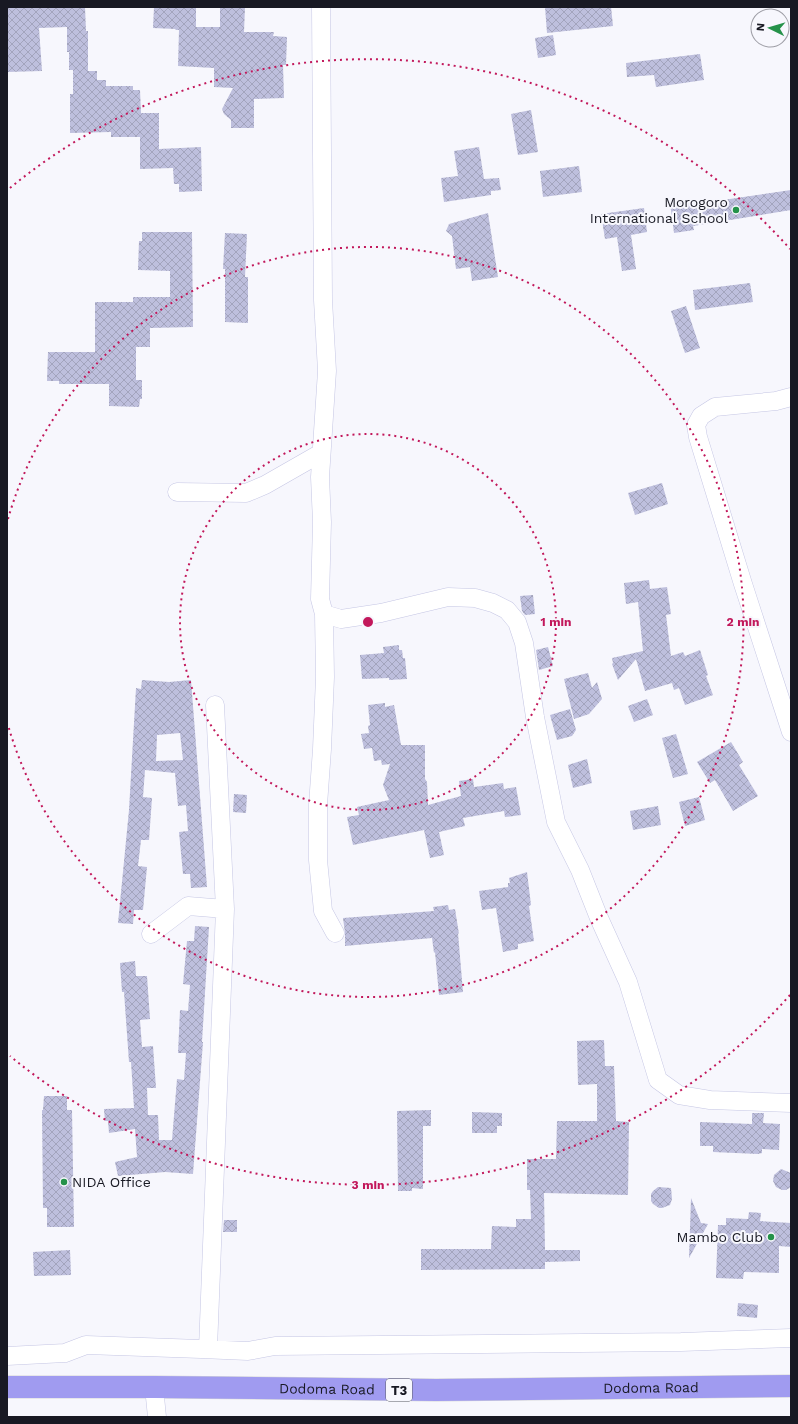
<svg xmlns="http://www.w3.org/2000/svg" width="798" height="1424" font-family="'Work Sans',sans-serif">
	<style>
		.building { fill: url(#building-cross-hatch); fill-rule: evenodd }
		.lines { fill: none; stroke-linecap: round; stroke-linejoin: round }
		.minor-casing { stroke: #c5c6e4; stroke-width: 19 }
		.trunk-casing { stroke: #d5d6d7; stroke-width: 23 }
		.minor { stroke: #fff; stroke-width: 18 }
		.trunk { stroke: #a09bf0; stroke-width: 22 }
		.ring { fill: none; stroke: #c2185b; stroke-width: 2; stroke-dasharray: 2 4 }
		.poi-dot { fill: #25924a; stroke: #f7f7fd; stroke-width: 1.5 }
		.labels { text-anchor: middle; stroke-width: 4; stroke-linejoin: round; paint-order: stroke }
		.shield { fill: #f7f7fd; stroke: #5b5c64; stroke-width: 1 }
		.shield-label { font-size: 13px; font-weight: bold; fill: #181923 }
		.poi-label { font-size: 14px; fill: #181923; stroke: #f7f7fd; text-anchor: end }
		.street-label { font-size: 14px; fill: #181923; stroke: #f7f7fd }
		.centre { fill: #c2185b; stroke: #f7f7fd; stroke-width: 2 }
		.ring-label { font-size: 12px; text-anchor: middle; font-weight: bold; fill: #c2185b; stroke: #f7f7fd; stroke-width: 4; stroke-linejoin: round; paint-order: stroke }
	</style>
	<defs>
		<pattern id="building-cross-hatch" width="8" height="8" patternUnits="userSpaceOnUse"><rect width="8" height="8" fill="#bebfdd"/><path d="M0 0l8 8M0 8l8-8" fill="none" stroke="#a3a4bd"/></pattern>
	</defs>
	<rect width="100%" height="100%" fill="#f7f7fd"/>
	<path class="building" d="M 7,7 L 85,7 L 86,31 L 88,31 L 88,71 L 97,71 L 97,80 L 106,80 L 106,86 L 133,86 L 133,90 L 140,90 L 141,113 L 159,113 L 159,149 L 201,147 L 202,191 L 179,192 L 179,184 L 174,184 L 173,168 L 140,169 L 140,137 L 111,137 L 111,132 L 70,133 L 70,94 L 73,94 L 73,70 L 69,70 L 69,52 L 67,52 L 67,27 L 39,28 L 42,71 L 7,72 Z
		M 154,7 L 196,7 L 196,27 L 220,27 L 220,7 L 245,7 L 244,32 L 274,32 L 273,36 L 287,37 L 286,65 L 283,65 L 284,98 L 254,99 L 254,128 L 231,128 L 231,120 L 224,114 L 222,109 L 233,88 L 214,87 L 214,68 L 178,66 L 179,30 L 175,30 L 176,29 L 153,28 Z
		M 545,7 L 611,7 L 613,26 L 547,33 Z
		M 553,35 L 556,55 L 538,58 L 535,38 Z
		M 700,54 L 704,80 L 656,87 L 654,75 L 627,77 L 626,63 Z
		M 531,110 L 538,152 L 518,155 L 511,114 Z
		M 479,147 L 484,179 L 499,178 L 501,190 L 491,191 L 491,195 L 444,202 L 441,178 L 458,176 L 454,151 Z
		M 579,166 L 582,192 L 543,197 L 540,171 Z
		M 791,190 L 791,210 L 693,226 L 694,230 L 674,233 L 670,203 L 689,200 L 689,205 Z
		M 644,208 L 647,232 L 631,235 L 636,269 L 622,271 L 617,237 L 605,239 L 601,214 Z
		M 488,213 L 498,277 L 472,281 L 470,267 L 456,269 L 452,236 L 446,231 L 449,224 Z
		M 142,232 L 192,232 L 193,327 L 150,328 L 150,347 L 136,347 L 136,380 L 142,380 L 142,399 L 140,399 L 139,407 L 109,406 L 109,384 L 59,384 L 59,381 L 47,381 L 48,352 L 95,352 L 95,302 L 133,302 L 133,297 L 170,297 L 170,271 L 138,270 L 139,241 L 142,241 Z
		M 225,233 L 247,234 L 245,277 L 248,277 L 248,323 L 225,322 L 225,269 L 223,269 Z
		M 750,283 L 753,302 L 695,310 L 693,290 Z
		M 686,306 L 700,348 L 685,353 L 671,311 Z
		M 662,483 L 668,504 L 635,515 L 628,493 Z
		M 649,580 L 650,589 L 667,587 L 671,614 L 666,615 L 671,656 L 683,652 L 685,656 L 700,650 L 708,675 L 706,676 L 713,695 L 685,705 L 679,688 L 674,690 L 672,683 L 645,691 L 636,659 L 618,680 L 612,664 L 613,663 L 612,658 L 643,651 L 638,602 L 626,604 L 624,583 Z
		M 533,595 L 535,614 L 525,615 L 522,611 L 520,596 Z
		M 399,645 L 399,650 L 402,650 L 403,658 L 405,658 L 407,679 L 389,680 L 389,678 L 362,679 L 360,655 L 384,653 L 383,647 Z
		M 548,647 L 553,666 L 539,670 L 536,650 Z
		M 588,673 L 592,688 L 597,682 L 602,699 L 589,714 L 574,719 L 564,679 Z
		M 142,680 L 169,682 L 191,680 L 207,887 L 191,888 L 190,874 L 183,874 L 179,832 L 188,831 L 186,805 L 178,806 L 175,773 L 145,770 L 143,797 L 152,798 L 149,840 L 141,840 L 138,866 L 147,867 L 143,910 L 134,910 L 133,924 L 118,923 L 129,810 L 136,688 L 141,689 ZM 180,733 L 183,760 L 156,761 L 157,735 Z
		M 647,699 L 653,715 L 634,722 L 628,706 Z
		M 385,703 L 385,707 L 394,705 L 401,745 L 425,745 L 425,779 L 427,782 L 428,805 L 461,796 L 459,781 L 473,779 L 474,787 L 503,783 L 504,789 L 516,787 L 521,815 L 505,817 L 504,811 L 463,818 L 465,826 L 439,832 L 444,855 L 430,858 L 424,830 L 353,845 L 347,817 L 359,815 L 357,807 L 389,800 L 383,785 L 390,764 L 382,765 L 381,760 L 374,761 L 372,748 L 364,749 L 361,734 L 369,733 L 368,726 L 370,725 L 368,705 Z
		M 570,709 L 576,730 L 572,736 L 557,740 L 550,715 Z
		M 676,734 L 688,774 L 673,778 L 662,738 Z
		M 731,742 L 743,762 L 739,765 L 758,796 L 733,811 L 715,780 L 710,783 L 697,762 Z
		M 587,759 L 592,783 L 573,788 L 568,765 Z
		M 234,794 L 247,795 L 246,813 L 233,812 Z
		M 699,797 L 705,820 L 685,826 L 679,802 Z
		M 658,806 L 661,825 L 633,830 L 630,811 Z
		M 527,872 L 531,905 L 529,906 L 534,941 L 518,944 L 518,949 L 503,952 L 496,908 L 482,910 L 479,891 L 508,887 L 508,883 L 510,883 L 509,878 Z
		M 448,905 L 449,910 L 455,909 L 459,934 L 458,933 L 463,992 L 439,995 L 435,952 L 434,953 L 432,938 L 345,946 L 345,933 L 343,918 L 434,911 L 433,907 Z
		M 195,926 L 209,927 L 202,1042 L 203,1042 L 193,1174 L 165,1172 L 118,1176 L 115,1162 L 137,1157 L 135,1129 L 109,1133 L 108,1121 L 105,1121 L 104,1109 L 134,1108 L 131,1062 L 129,1062 L 124,992 L 122,992 L 120,963 L 135,961 L 136,976 L 147,976 L 150,1019 L 140,1020 L 142,1047 L 153,1046 L 156,1088 L 147,1088 L 148,1115 L 158,1115 L 159,1140 L 172,1140 L 177,1079 L 184,1080 L 186,1053 L 178,1053 L 180,1010 L 188,1011 L 190,985 L 183,984 L 187,941 L 194,941 Z
		M 604,1040 L 605,1066 L 614,1066 L 616,1121 L 629,1122 L 628,1195 L 544,1193 L 545,1250 L 580,1250 L 580,1261 L 545,1262 L 545,1269 L 421,1270 L 421,1249 L 491,1249 L 492,1226 L 516,1227 L 516,1219 L 531,1219 L 530,1190 L 527,1190 L 527,1159 L 556,1159 L 557,1121 L 597,1121 L 597,1084 L 578,1085 L 577,1041 Z
		M 44,1096 L 67,1096 L 67,1110 L 72,1110 L 74,1227 L 47,1227 L 47,1208 L 43,1208 L 42,1110 L 43,1110 Z
		M 431,1110 L 431,1126 L 423,1126 L 423,1189 L 412,1188 L 412,1191 L 398,1191 L 397,1111 Z
		M 472,1112 L 502,1113 L 502,1126 L 497,1126 L 497,1133 L 472,1133 Z
		M 752,1113 L 764,1113 L 763,1123 L 780,1124 L 779,1150 L 762,1149 L 762,1153 L 758,1154 L 713,1152 L 713,1146 L 700,1146 L 700,1122 L 752,1124 Z
		M 781,1169 L 791,1173 L 791,1187 L 786,1190 L 782,1190 L 776,1187 L 773,1181 L 774,1175 Z
		M 658,1187 L 671,1188 L 672,1199 L 670,1205 L 662,1208 L 659,1208 L 653,1204 L 651,1201 L 651,1194 L 653,1191 Z
		M 691,1198 L 701,1223 L 708,1224 L 689,1258 Z
		M 749,1212 L 761,1213 L 760,1221 L 791,1223 L 791,1247 L 779,1246 L 779,1273 L 744,1272 L 743,1279 L 716,1278 L 718,1225 L 726,1225 L 726,1218 L 748,1219 Z
		M 224,1220 L 237,1220 L 237,1232 L 223,1232 Z
		M 70,1250 L 71,1275 L 34,1276 L 33,1252 Z
		M 738,1303 L 758,1305 L 757,1318 L 737,1316 Z"/>
	<g class="lines">
		<defs>
			<path id="minor" d="M 321,7 L 323,300 L 327,371 L 320,477 L 322,522 L 320,599 L 324,614 L 341,619 L 381,613 L 448,597 L 475,598 L 493,603 L 507,610 L 517,622 L 524,643 L 535,717 L 556,822 L 580,870 L 599,918 L 628,982 L 658,1080 L 679,1095 L 710,1100 L 791,1103
				M 791,397 L 776,401 L 715,407 L 701,416 L 696,425 L 698,437 L 743,584 L 791,732
				M 177,492 L 246,493 L 265,485 L 321,453
				M 324,614 L 325,677 L 322,749 L 318,805 L 318,860 L 323,911 L 335,933
				M 151,934 L 188,906 L 225,909 L 215,705
				M 208,1349 L 225,909
				M 7,1356 L 65,1353 L 86,1345 L 201,1349 L 248,1351 L 275,1346 L 681,1342 L 791,1338
				M 154,1387 L 157,1417"/>
			<g id="trunk">
				<path id="s1" d="M 7,1387 L 154,1387 L 436,1390 L 791,1386"/>
			</g>
		</defs>
		<use href="#minor" class="minor-casing"/>
		<use href="#trunk" class="trunk-casing"/>
		<use href="#minor" class="minor"/>
		<use href="#trunk" class="trunk"/>
	</g>
	<g class="ring">
		<circle cx="368" cy="622" r="188"/>
		<path d="M8 519A375 375 0 1 1 8 725"/>
		<path d="M790 995A563 563 0 0 1 10 1056M10 188A563 563 0 0 1 790 249"/>
	</g>
	<g class="poi-dot">
		<circle cx="736" cy="210" r="4"/>
		<circle cx="64" cy="1182" r="4"/>
		<circle cx="771" cy="1237" r="4"/>
	</g>
	<g class="labels">
		<rect class="shield" x="386" y="1379" width="26" height="22" rx="3"/>
		<g class="shield-label">
			<text x="399" y="1395">T3</text>
		</g>
		<g class="poi-label">
			<text x="728" y="207">Morogoro<tspan x="728" dy="16">International School</tspan></text>
			<text x="72" y="1187" text-anchor="start">NIDA Office</text>
			<text x="763" y="1242">Mambo Club</text>
		</g>
		<g class="street-label">
			<text dy="5" stroke="none"><textPath href="#s1" startOffset="644">Dodoma Road</textPath></text>
			<text dy="5" stroke="none"><textPath href="#s1" startOffset="320">Dodoma Road</textPath></text>
		</g>
	</g>
	<circle cx="368" cy="622" r="6" class="centre"/>
	<g class="ring-label">
		<text x="556" y="626">1 min</text>
		<text x="743" y="626">2 min</text>
		<text x="368" y="1189">3 min</text>
	</g>
	<rect width="798" height="1424" fill="none" stroke="#181923" stroke-width="16"/>
	<g transform="translate(770 28) rotate(275)"><circle r="19" fill="#f7f7fd" stroke="#9e9ea6"/>
	<path d="M0-3L7 15L0 10L-7 15Z" fill="#25924a"/>
	<text y="-6" font-size="11" font-weight="bold" text-anchor="middle" fill="#181923">N</text>
	</g>
</svg>
